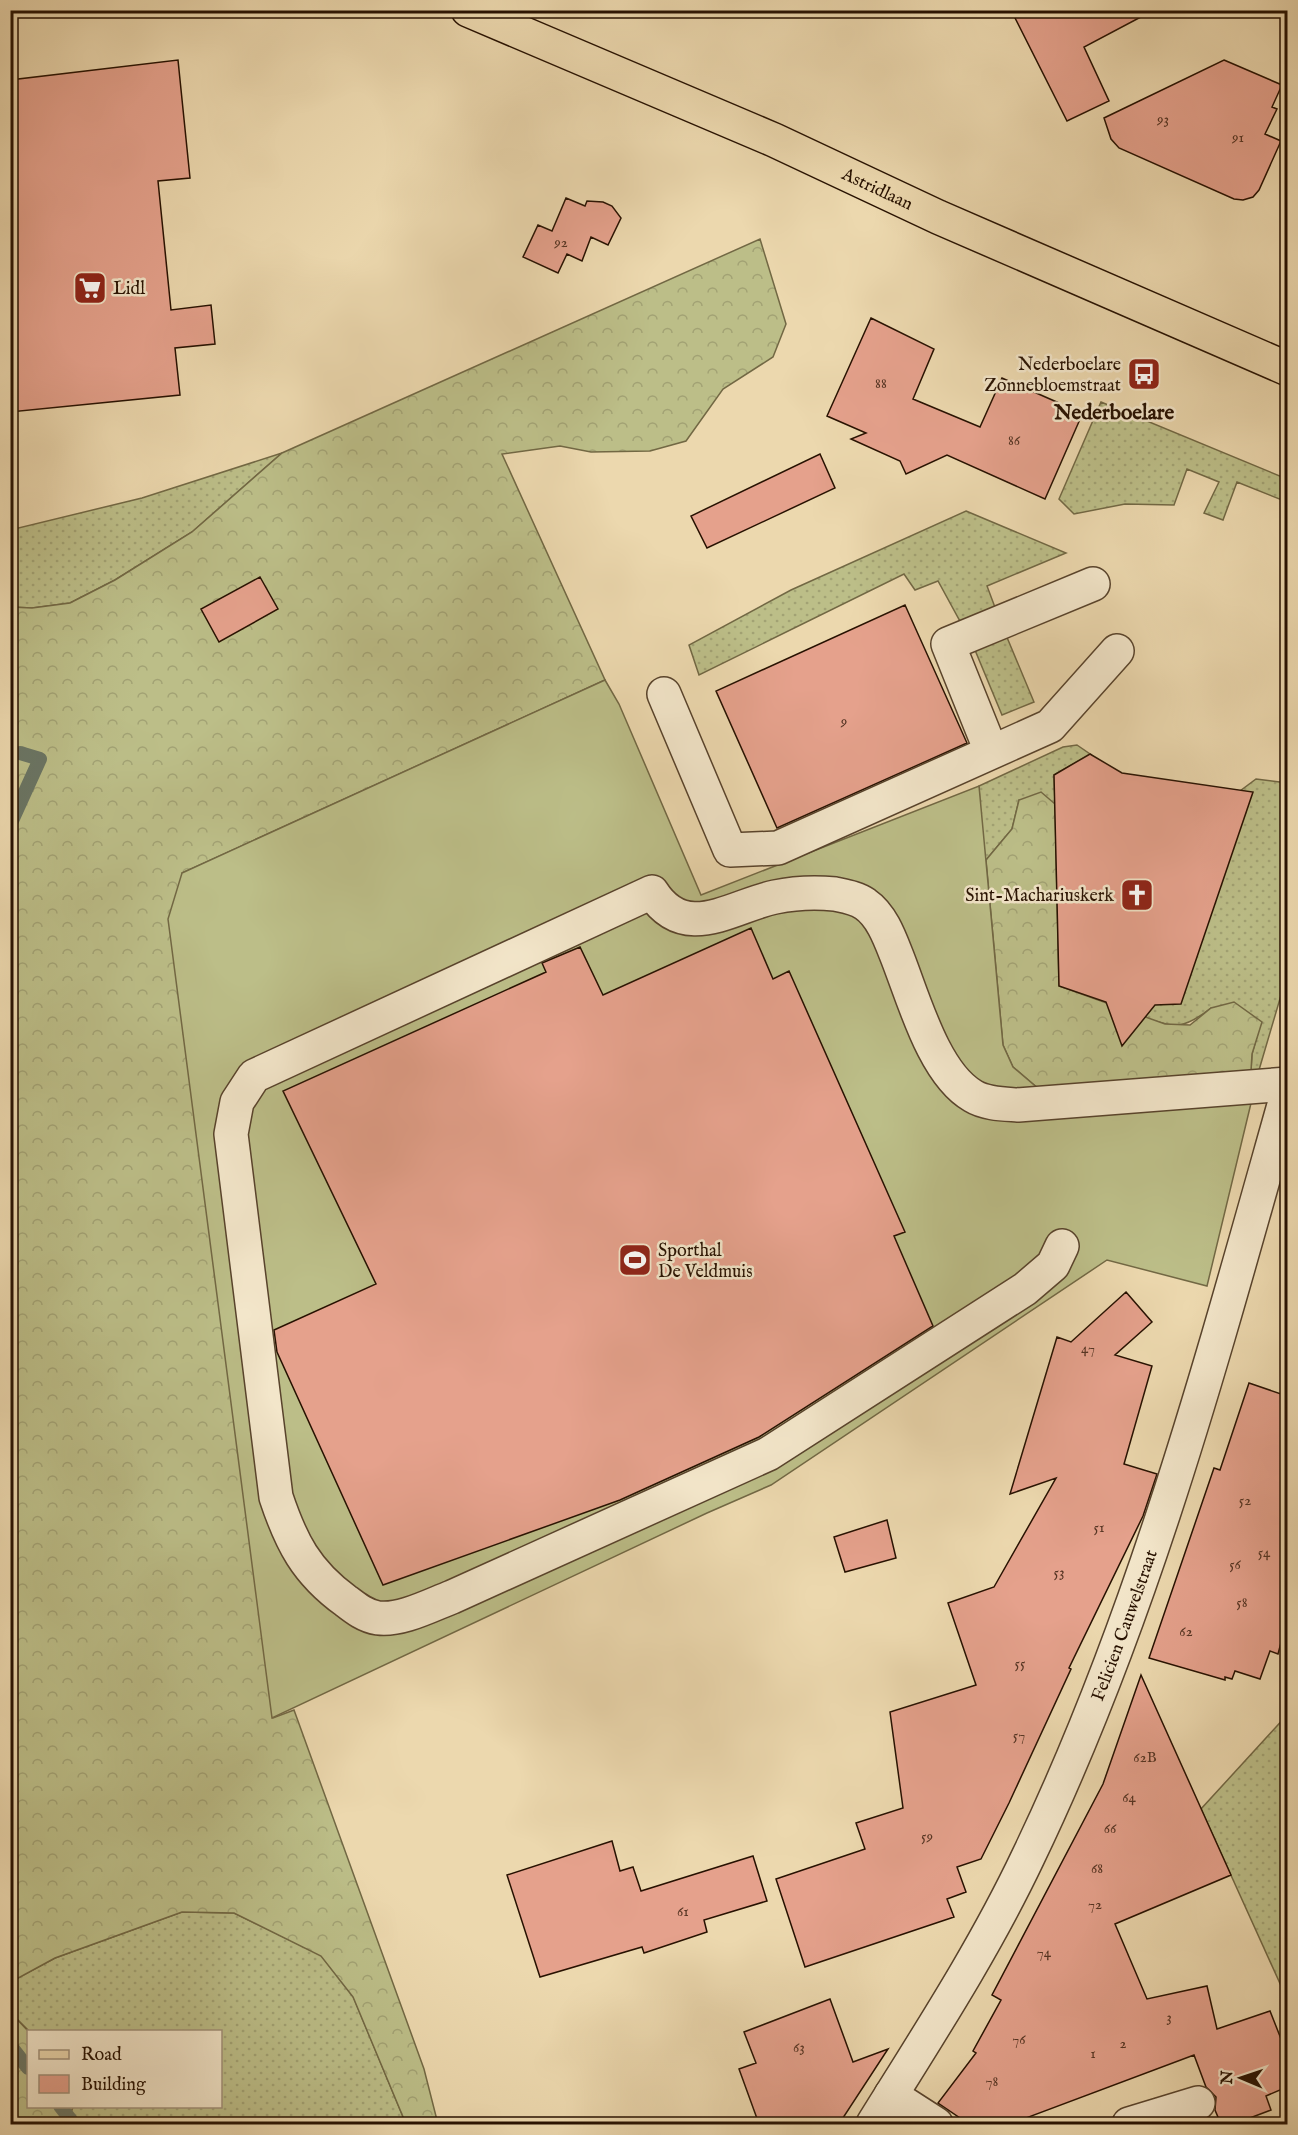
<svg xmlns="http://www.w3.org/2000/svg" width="1298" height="2135" font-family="'IM FELL English',serif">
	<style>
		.grass { fill: url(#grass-dots); stroke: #726844; stroke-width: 1.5 }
		.forest { fill: url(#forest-crowns); stroke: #726844; stroke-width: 1.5 }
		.pitch { fill: #bcbe88; stroke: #726844; stroke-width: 1.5 }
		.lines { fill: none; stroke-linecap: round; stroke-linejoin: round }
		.stream { stroke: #6b7665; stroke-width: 14 }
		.building { fill: #e5a18c; stroke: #271101; stroke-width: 1.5 }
		.minor-casing { stroke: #58432c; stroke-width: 36 }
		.major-casing { stroke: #271101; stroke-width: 36 }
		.minor { stroke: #f3e6ca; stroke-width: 33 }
		.major { stroke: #ecd8ae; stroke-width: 33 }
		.labels { text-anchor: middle; stroke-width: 5; stroke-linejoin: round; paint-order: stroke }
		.number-label { font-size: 15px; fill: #563524 }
		.street-label { font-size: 18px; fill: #271101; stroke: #f3e6ca }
		.poi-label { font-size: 18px; fill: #271101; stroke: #f3e6ca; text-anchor: start }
		.quarter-label { font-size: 21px; font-weight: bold; fill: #271101; stroke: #f3e6ca }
	</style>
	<defs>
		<pattern id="grass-dots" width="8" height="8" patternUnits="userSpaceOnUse" patternTransform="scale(1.5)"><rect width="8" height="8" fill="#bcbe88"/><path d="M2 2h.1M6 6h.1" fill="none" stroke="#a2a274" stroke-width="1.8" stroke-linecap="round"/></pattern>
		<pattern id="forest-crowns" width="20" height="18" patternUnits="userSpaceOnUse" patternTransform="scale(1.5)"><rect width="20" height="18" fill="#bcbe88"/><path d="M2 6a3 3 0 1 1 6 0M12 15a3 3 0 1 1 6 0" fill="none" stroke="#a2a274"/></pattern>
	</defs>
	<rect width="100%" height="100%" fill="#ecd8ae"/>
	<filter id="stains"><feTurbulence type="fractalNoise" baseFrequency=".00333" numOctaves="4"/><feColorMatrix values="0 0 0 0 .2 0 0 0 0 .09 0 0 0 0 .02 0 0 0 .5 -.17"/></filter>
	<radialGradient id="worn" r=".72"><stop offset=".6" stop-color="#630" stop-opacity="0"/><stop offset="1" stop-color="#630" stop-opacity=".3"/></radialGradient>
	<path class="grass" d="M 1101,402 L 1287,479 L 1287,502 L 1237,482 L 1223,520 L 1204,513 L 1219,482 L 1187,469 L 1174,505 L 1125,504 L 1074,514 L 1059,499 Z
		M 282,453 L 192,532 L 115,580 L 70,603 L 32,608 L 11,607 L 10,530 L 142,498 Z
		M 966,511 L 1066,553 L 987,586 L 996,610 L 961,623 L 938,581 L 915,590 L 904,574 L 699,675 L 689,645 L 791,590 Z
		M 1006,635 L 1034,702 L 1002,715 L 975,650 Z
		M 1077,745 L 1090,754 L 1054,775 L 1055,804 L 1019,800 L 1012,829 L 986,860 L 1003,1045 L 994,1081 L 979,786 L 1063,747 Z
		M 1256,779 L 1287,783 L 1287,975 L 1259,1070 L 1251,1071 L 1252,1054 L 1261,1022 L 1211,1008 C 1184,1029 1177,1028 1145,1018 L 1240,791 Z
		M 1287,1715 L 1287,1999 L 1201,1809 Z
		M 182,1912 L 234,1913 L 321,1955 L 353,1996 L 406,2124 L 66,2124 L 73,2107 L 220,2106 L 220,2032 L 29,2031 L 11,2013 L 10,1982 L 55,1958 Z"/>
	<path class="forest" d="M 760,239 L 786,324 L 773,357 L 723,389 L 686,441 L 650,451 L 591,452 L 560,446 L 502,454 L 605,680 L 182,873 L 273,1718 L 294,1710 L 424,2069 L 438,2124 L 406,2124 L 353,1997 L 321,1956 L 234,1913 L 182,1912 L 55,1958 L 11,1982 L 11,607 L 32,608 L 70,603 L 115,580 L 192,532 L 282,453 Z
		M 1041,792 L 1055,804 L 1059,986 L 1165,1024 L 1190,1025 L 1211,1008 L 1234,1002 L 1262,1022 L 1252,1054 L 1251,1071 L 1040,1090 L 1013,1067 L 1003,1045 L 986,860 L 1012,829 L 1019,800 Z
		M 11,2013 L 29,2032 L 28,2106 L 73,2107 L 66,2124 L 11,2124 Z"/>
	<path class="pitch" d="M 605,680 L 619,704 L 701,895 L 979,786 L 1003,1045 L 1013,1067 L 1040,1090 L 1259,1070 L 1207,1286 L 1107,1260 L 771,1485 L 707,1513 L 272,1718 L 168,919 L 182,873 Z"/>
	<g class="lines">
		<path class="stream" d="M 10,825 L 40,759 L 20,753
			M 10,2045 L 28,2068
			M 60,2106 L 74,2124"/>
	</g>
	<path class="building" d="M 1011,10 L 1154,10 L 1084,47 L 1109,101 L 1067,121 Z
		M 178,60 L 190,178 L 158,181 L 171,310 L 211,305 L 215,344 L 175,348 L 180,395 L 10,412 L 10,80 Z
		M 1224,60 L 1282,85 L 1272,107 L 1277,109 L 1265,134 L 1281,141 L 1259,190 L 1253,197 L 1243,200 L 1234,199 L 1119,148 L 1111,139 L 1104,118 Z
		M 566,198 L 585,206 L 587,201 L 603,202 L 612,206 L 621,218 L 608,245 L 591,237 L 582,261 L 567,254 L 558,273 L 523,257 L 538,225 L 552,231 Z
		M 871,318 L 934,349 L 913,399 L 980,427 L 1002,378 L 1059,403 L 1057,408 L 1081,417 L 1045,499 L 947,455 L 906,474 L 900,461 L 851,439 L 866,433 L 827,416 Z
		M 820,454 L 835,488 L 707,548 L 691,516 Z
		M 260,577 L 278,609 L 219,642 L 201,609 Z
		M 905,605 L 967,743 L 777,828 L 716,691 Z
		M 1090,754 L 1122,773 L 1253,792 L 1181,1004 L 1155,1005 L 1122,1046 L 1106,1002 L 1059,986 L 1054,775 Z
		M 751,928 L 773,979 L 789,971 L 905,1232 L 894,1236 L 933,1326 L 759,1437 L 620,1500 L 383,1585 L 277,1352 L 274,1330 L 376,1284 L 283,1091 L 546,972 L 542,963 L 580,947 L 603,995 Z
		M 1126,1292 L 1152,1322 L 1115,1355 L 1152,1366 L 1124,1464 L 1157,1474 L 1143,1516 L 1069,1668 L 1071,1669 L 1009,1803 L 981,1859 L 957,1867 L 966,1892 L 947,1899 L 954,1917 L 805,1967 L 776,1879 L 865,1849 L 856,1823 L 903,1808 L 890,1712 L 976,1685 L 948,1603 L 994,1587 L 1056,1478 L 1010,1494 L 1057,1337 L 1071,1342 Z
		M 1249,1383 L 1287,1396 L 1287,1620 L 1278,1654 L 1270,1651 L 1260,1679 L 1235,1671 L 1232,1679 L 1225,1677 L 1225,1680 L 1149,1658 L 1214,1468 L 1220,1470 Z
		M 887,1520 L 896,1558 L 845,1572 L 834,1537 Z
		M 1141,1675 L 1231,1875 L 1115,1924 L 1147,1999 L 1207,1986 L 1217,2029 L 1270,2011 L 1287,2054 L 1287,2087 L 1266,2096 L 1271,2110 L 1234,2124 L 1221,2124 L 1215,2110 L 1216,2097 L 1206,2087 L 1194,2055 L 1010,2124 L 969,2124 L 938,2103 L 976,2053 L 973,2051 L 1001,2000 L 992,1995 L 1103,1784 Z
		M 612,1841 L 620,1871 L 633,1867 L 641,1891 L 753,1856 L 767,1901 L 704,1920 L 707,1932 L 644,1953 L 642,1947 L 540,1977 L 507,1875 Z
		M 830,1999 L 853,2062 L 888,2049 L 839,2124 L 759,2124 L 739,2069 L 756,2063 L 744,2032 Z"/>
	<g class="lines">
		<defs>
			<g id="minor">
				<path d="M 664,694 L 730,850 L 778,848 L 1050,726 L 1117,651"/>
				<path d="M 991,751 L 948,644 L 1093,584"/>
				<path d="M 1062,1246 L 1053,1265 L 1025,1289 L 768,1454 L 452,1597 C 431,1605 401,1621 378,1618 C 365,1616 355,1608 346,1601 C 306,1572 291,1542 276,1497 L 231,1134 L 237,1102 L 254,1076 L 652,892 C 685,944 732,906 775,897 C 794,893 816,892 835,894 C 844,896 857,898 865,904 C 881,915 889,936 896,954 C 913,996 933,1073 973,1096 C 986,1104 1004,1104 1018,1105 L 1288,1084"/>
				<path d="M 891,2095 L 936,2124"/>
				<path id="s1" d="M 873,2124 C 927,2037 984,1950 1028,1857 C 1145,1614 1215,1349 1288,1091"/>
				<path d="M 1129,2124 L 1198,2103"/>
			</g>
			<g id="major">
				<path id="s2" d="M 468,10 L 774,140 L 938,217 L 1288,369"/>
			</g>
		</defs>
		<use href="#minor" class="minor-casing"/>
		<use href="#major" class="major-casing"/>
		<use href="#minor" class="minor"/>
		<use href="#major" class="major"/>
	</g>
	<defs>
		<symbol id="supermarket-square" viewBox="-11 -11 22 22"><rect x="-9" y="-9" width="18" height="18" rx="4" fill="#8f2418" stroke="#f3e6ca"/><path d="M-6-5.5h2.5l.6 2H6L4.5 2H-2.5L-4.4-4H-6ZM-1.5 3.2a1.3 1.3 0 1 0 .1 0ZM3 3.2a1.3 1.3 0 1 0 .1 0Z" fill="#fff"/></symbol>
		<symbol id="bus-square" viewBox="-11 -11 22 22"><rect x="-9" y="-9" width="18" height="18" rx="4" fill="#8f2418" stroke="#f3e6ca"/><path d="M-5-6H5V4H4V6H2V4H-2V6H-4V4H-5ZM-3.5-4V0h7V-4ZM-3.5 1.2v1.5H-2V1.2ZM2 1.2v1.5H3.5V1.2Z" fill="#fff"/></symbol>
		<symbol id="church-square" viewBox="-11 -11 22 22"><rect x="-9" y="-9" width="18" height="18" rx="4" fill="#8f2418" stroke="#f3e6ca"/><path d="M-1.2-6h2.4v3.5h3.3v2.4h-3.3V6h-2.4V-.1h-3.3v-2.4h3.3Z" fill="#fff"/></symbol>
		<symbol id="stadium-square" viewBox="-11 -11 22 22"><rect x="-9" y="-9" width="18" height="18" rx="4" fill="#8f2418" stroke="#f3e6ca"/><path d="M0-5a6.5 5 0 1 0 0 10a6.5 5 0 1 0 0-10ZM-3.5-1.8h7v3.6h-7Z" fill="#fff"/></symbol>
	</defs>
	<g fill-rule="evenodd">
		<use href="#supermarket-square" x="71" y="269" width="38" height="38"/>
		<use href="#bus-square" x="1125" y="355" width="38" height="38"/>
		<use href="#church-square" x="1118" y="876" width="38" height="38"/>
		<use href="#stadium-square" x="616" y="1241" width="38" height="38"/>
	</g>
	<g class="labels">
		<g class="number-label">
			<text x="1163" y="124">93</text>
			<text x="1238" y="142">91</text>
			<text x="561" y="247">92</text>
			<text x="881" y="388">88</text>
			<text x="1014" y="445">86</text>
			<text x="844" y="726">9</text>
			<text x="1088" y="1353">47</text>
			<text x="1245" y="1505">52</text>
			<text x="1099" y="1532">51</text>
			<text x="1264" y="1557">54</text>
			<text x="1235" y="1569">56</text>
			<text x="1059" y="1577">53</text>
			<text x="1242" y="1607">58</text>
			<text x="1186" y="1636">62</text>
			<text x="1020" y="1668">55</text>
			<text x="1019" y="1740">57</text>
			<text x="1145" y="1762">62B</text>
			<text x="1129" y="1802">64</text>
			<text x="1110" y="1833">66</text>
			<text x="927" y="1841">59</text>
			<text x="1097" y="1873">68</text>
			<text x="1095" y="1909">72</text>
			<text x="683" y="1916">61</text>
			<text x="1044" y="1957">74</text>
			<text x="1169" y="2022">3</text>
			<text x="1019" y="2044">76</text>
			<text x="1123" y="2048">2</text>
			<text x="799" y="2052">63</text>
			<text x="1093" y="2058">1</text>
			<text x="992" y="2086">78</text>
		</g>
		<g class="street-label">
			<text dy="6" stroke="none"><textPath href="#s2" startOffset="447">Astridlaan</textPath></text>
			<text dy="6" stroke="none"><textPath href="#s1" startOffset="560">Felicien Cauwelstraat</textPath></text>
		</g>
		<g class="poi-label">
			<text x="113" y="294">Lidl</text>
			<text x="1121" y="370" text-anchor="end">Nederboelare<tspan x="1121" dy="21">Zonnebloemstraat</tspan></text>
			<text x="1114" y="901" text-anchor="end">Sint-Machariuskerk</text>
			<text x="658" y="1256">Sporthal<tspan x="658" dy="21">De Veldmuis</tspan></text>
		</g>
		<g class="quarter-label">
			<text x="1114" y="419">Nederboelare</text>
		</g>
	</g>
	<rect width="1298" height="2135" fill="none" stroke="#ecd8ae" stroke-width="36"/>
	<rect x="12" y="12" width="1274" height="2111" fill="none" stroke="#271101" stroke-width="3"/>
	<rect x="18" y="18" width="1262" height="2099" fill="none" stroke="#271101" stroke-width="1.5"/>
	<rect x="27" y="2030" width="195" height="78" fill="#f3e6ca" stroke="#a1917a" stroke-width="1.5"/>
	<rect x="39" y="2050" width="30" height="9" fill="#ecd8ae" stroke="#a1917a" stroke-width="1.5"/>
	<text x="81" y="2060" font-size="18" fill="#271101">Road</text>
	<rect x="39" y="2075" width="30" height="18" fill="#e5a18c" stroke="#a1917a" stroke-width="1.5"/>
	<text x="81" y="2090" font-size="18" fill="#271101">Building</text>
	<g transform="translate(1241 2078) rotate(272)" stroke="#f3e6ca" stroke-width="4.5" paint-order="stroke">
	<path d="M0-4.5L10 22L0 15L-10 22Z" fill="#271101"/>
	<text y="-9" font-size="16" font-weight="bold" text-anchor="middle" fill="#271101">N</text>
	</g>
	<rect width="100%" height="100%" filter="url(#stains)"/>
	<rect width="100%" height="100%" fill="url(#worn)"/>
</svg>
